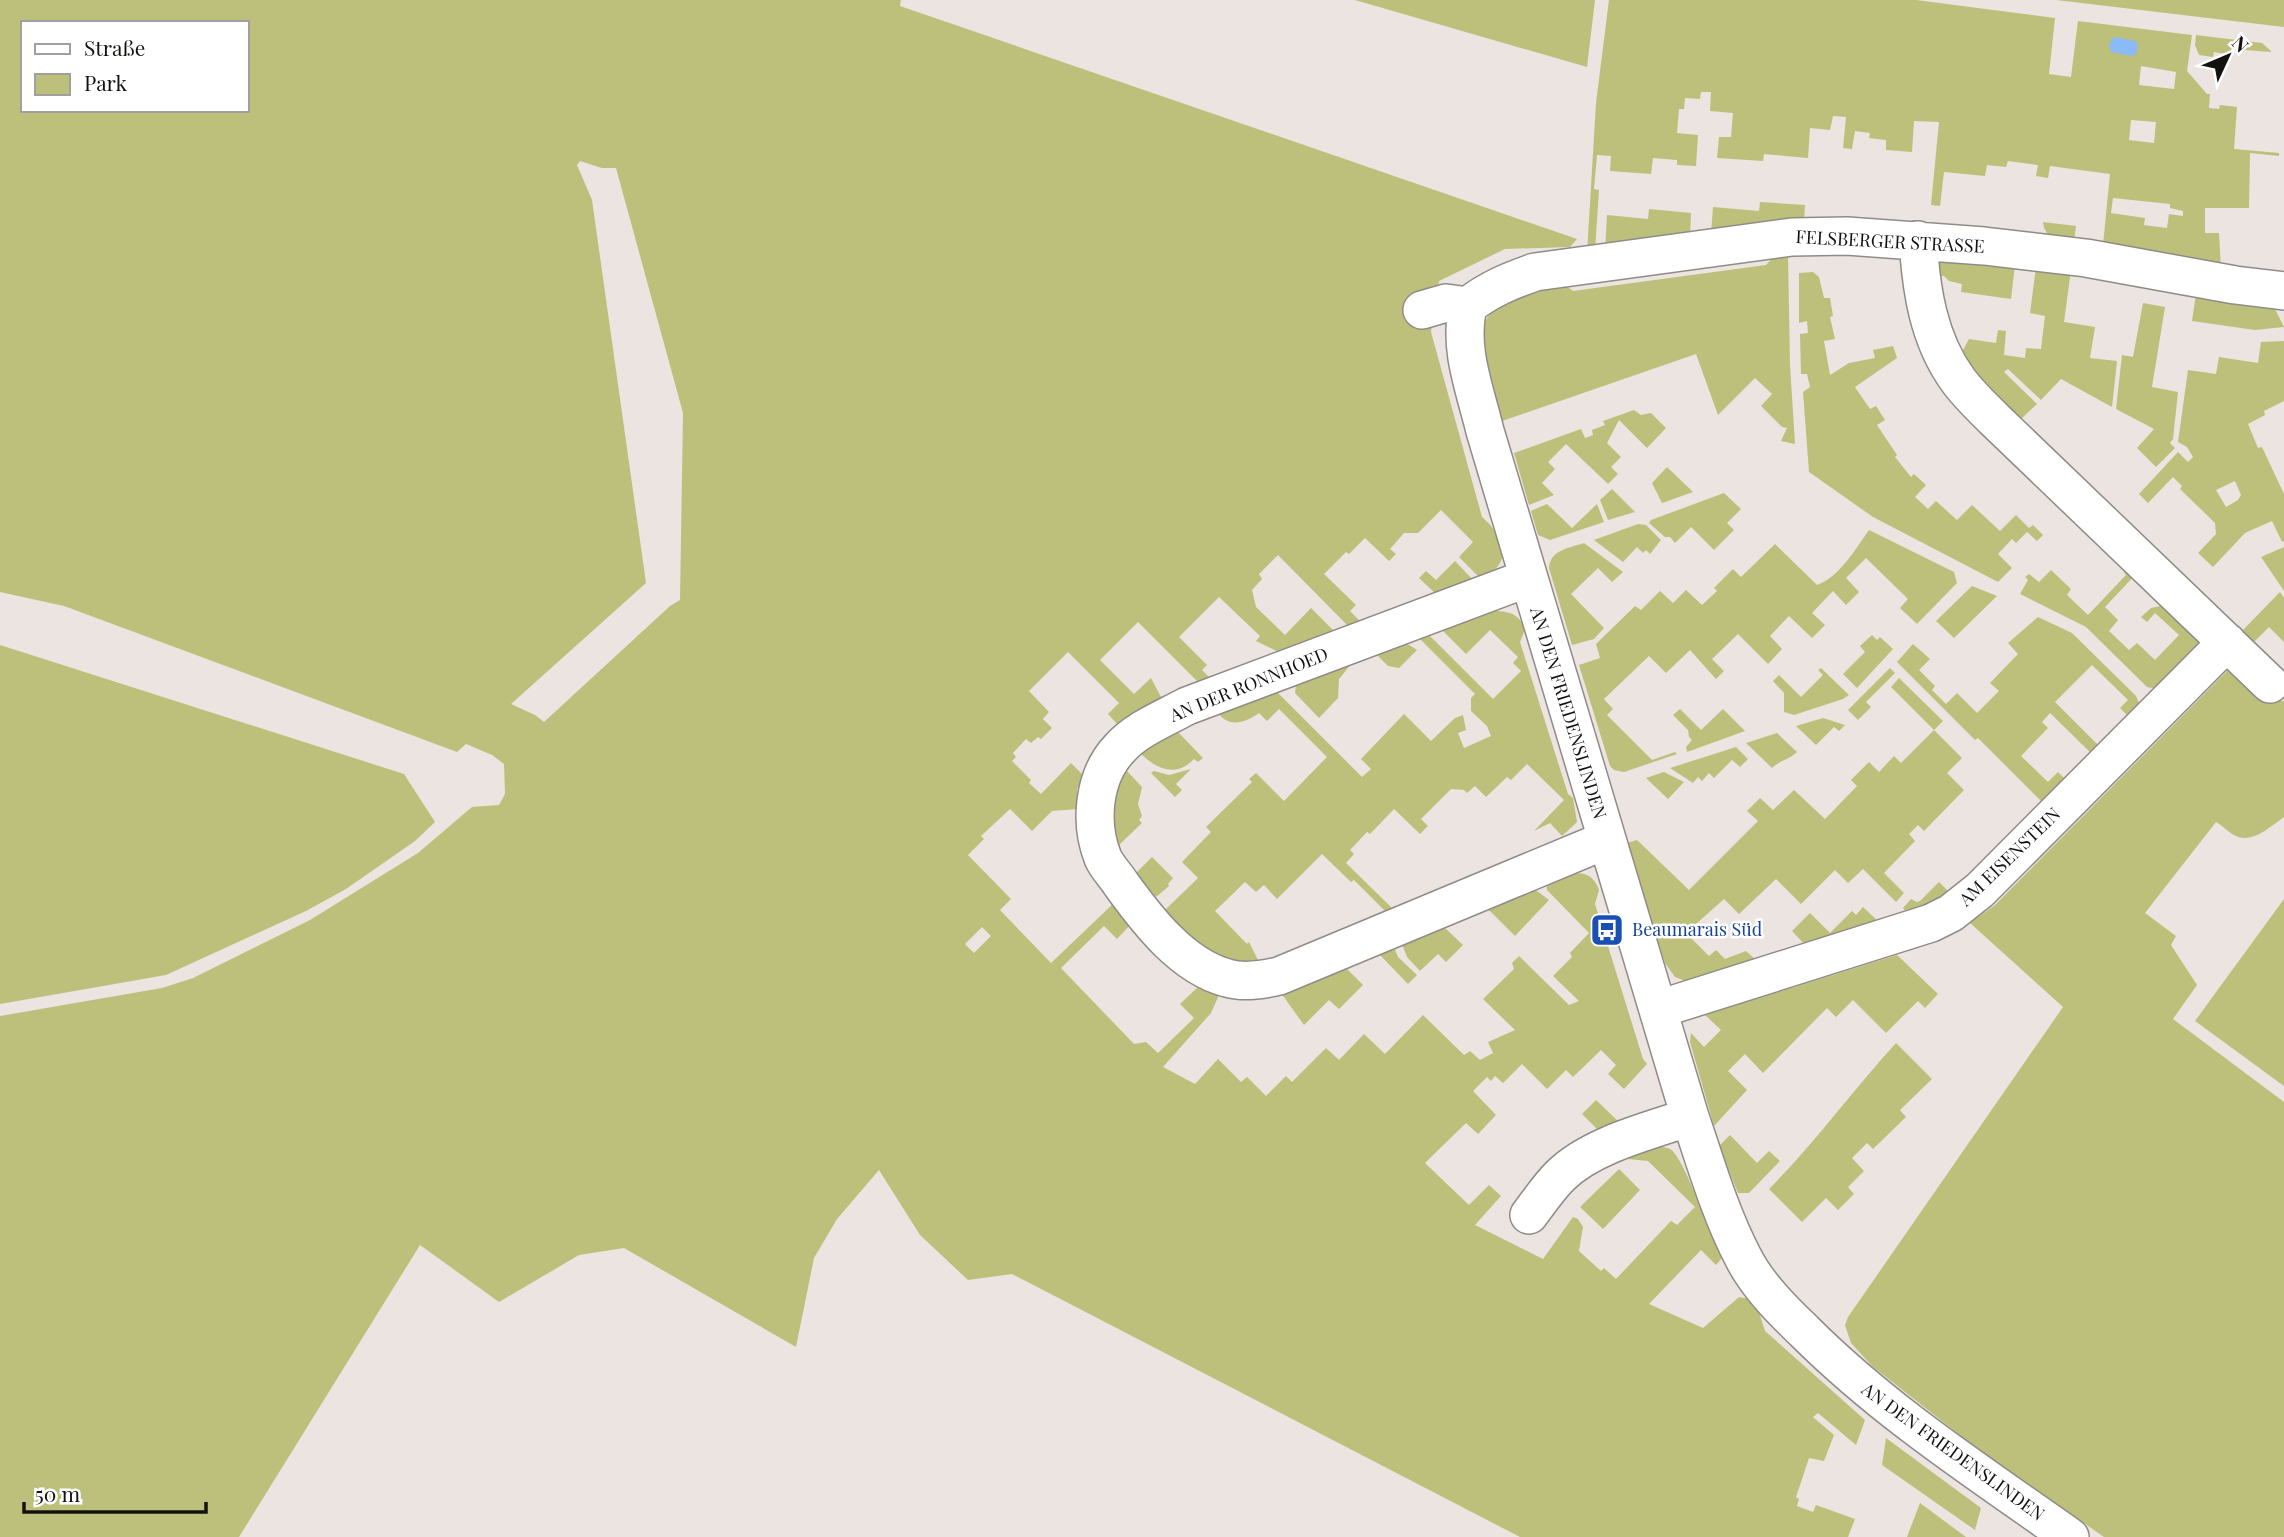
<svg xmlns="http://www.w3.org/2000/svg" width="2284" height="1537" font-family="'Playfair Display',serif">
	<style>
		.green { fill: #bdc07a; fill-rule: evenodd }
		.water { fill: #8abaf8 }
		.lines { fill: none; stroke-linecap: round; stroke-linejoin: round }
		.minor-casing { stroke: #918b87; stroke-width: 40 }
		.minor { stroke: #fff; stroke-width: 37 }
		.labels { text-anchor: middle; stroke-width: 5; stroke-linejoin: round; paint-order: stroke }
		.street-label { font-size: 18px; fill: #141210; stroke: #fff }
		.transit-label { font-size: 18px; fill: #164399; stroke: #fff; text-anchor: start }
	</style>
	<rect width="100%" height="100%" fill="#ebe4e0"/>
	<path class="green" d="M 0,0 L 901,0 L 900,6 L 1577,239 L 1570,247 L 1505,249 L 1439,281 L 1431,332 L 1482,517 C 1506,538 1514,563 1481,579 L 1459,557 L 1473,542 L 1441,510 L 1418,533 L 1404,533 L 1390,549 L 1396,554 L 1389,561 L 1365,538 L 1349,554 L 1346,552 L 1324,574 L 1356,605 L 1350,611 L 1362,623 L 1350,628 L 1278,555 L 1259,574 L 1262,579 L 1252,590 L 1256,607 L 1285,635 L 1311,608 L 1336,633 L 1281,653 L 1256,641 L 1260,636 L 1219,597 L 1179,637 L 1207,665 L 1202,670 L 1210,678 L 1199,683 L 1138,622 L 1100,660 L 1134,694 L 1151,678 L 1162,699 L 1138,711 L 1119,726 L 1108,714 L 1119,703 L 1068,652 L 1029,691 L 1049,712 L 1043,719 L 1052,728 L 1041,739 L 1038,737 L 1031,743 L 1026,739 L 1013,753 L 1016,757 L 1012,761 L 1031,780 L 1029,783 L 1041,794 L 1071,763 L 1084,776 L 1077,789 L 1078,809 L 1052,811 L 1032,831 L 1010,809 L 981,836 L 984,839 L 968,855 L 1011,899 L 1000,910 L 1051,963 L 1115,902 L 1132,923 L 1117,939 L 1104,926 L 1061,968 L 1134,1044 L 1146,1042 L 1158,1053 L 1194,1018 L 1180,1004 L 1199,986 L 1219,995 L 1211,1013 L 1163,1067 L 1195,1084 L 1218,1059 L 1241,1082 L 1247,1077 L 1266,1096 L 1286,1076 L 1292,1082 L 1326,1048 L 1339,1060 L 1364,1034 L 1385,1054 L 1423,1015 L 1464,1055 L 1470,1051 L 1480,1060 L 1493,1053 L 1488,1042 L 1515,1030 L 1483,999 L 1514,969 L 1512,963 L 1519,956 L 1569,1005 L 1579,1001 L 1553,976 L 1572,957 L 1570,953 L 1589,933 L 1547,890 L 1546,882 C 1565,875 1590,863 1599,890 L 1595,904 L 1643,1059 L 1647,1064 L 1624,1089 L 1608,1074 L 1616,1065 L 1601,1050 L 1573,1077 L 1566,1070 L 1547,1089 L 1522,1064 L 1503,1083 L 1495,1076 L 1491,1081 L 1487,1077 L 1473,1091 L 1496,1115 L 1478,1134 L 1466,1123 L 1425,1163 L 1469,1205 L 1489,1185 L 1501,1196 L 1475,1225 L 1543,1259 L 1573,1217 L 1578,1219 L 1583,1227 L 1579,1251 L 1601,1271 L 1604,1268 L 1616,1279 L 1671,1221 L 1677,1225 L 1695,1207 L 1648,1161 L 1628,1159 C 1639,1152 1657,1143 1670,1149 C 1683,1155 1713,1240 1722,1258 L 1716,1265 L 1701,1250 L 1649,1304 L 1703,1328 L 1739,1297 L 1749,1299 L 1758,1309 L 1765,1331 L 1865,1420 L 1856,1445 L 1818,1413 L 1813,1417 L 1834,1435 L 1824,1461 L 1809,1458 L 1796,1497 L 1799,1499 L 1797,1506 L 1813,1512 L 1816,1505 L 1855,1519 L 1848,1537 L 1520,1537 L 1012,1274 L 968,1280 L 920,1235 L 879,1170 L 837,1219 L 814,1258 L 796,1347 L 624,1248 L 579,1255 L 499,1302 L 420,1245 L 239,1537 L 0,1537 L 0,1016 L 162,988 L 193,978 L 310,920 L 418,853 L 472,807 L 499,805 L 505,794 L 504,764 L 492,755 L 466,744 L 457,752 L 64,606 L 0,592 ZM 23,23 L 247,23 L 247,110 L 23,110 ZM 580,161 L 602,168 L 616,168 L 683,413 L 680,600 L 670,606 L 544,722 L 535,715 L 511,704 L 646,583 L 592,200 L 577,165 ZM 982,927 L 991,936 L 974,953 L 965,944 Z
		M 1355,0 L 1595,0 L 1587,67 Z
		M 1609,0 L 1916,0 L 2055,18 L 2049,74 L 2071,77 L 2078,21 L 2192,35 L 2187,71 L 2207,94 L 2210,94 L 2209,108 L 2219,109 L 2220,105 L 2237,107 L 2234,149 L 2279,153 L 2279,156 L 2250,153 L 2249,208 L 2205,208 L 2205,233 L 2219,233 L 2221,268 L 2103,245 L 2110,174 L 2050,166 L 2048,178 L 2036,176 L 2038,165 L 2008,161 L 2006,167 L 1987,165 L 1985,176 L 1944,172 L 1940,206 L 1931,205 L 1939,122 L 1914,121 L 1912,152 L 1886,150 L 1886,140 L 1869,138 L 1870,133 L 1855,131 L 1852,149 L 1843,148 L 1846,117 L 1833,116 L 1830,130 L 1810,128 L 1808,158 L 1764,154 L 1763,161 L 1717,158 L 1719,137 L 1731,137 L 1733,113 L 1710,111 L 1711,92 L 1701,92 L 1700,99 L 1685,98 L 1684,109 L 1679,109 L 1677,133 L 1698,135 L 1696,166 L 1677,165 L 1677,160 L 1653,158 L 1651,174 L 1610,171 L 1611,156 L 1597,155 L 1594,189 L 1599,190 L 1595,251 L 1587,253 L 1596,103 ZM 2141,66 L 2176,72 L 2174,89 L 2139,85 ZM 2131,120 L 2156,122 L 2154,143 L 2129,140 ZM 2113,198 L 2170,204 L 2170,208 L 2183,211 L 2183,216 L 2169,214 L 2167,228 L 2144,225 L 2145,218 L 2111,213 Z
		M 2056,0 L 2284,0 L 2284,27 Z
		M 2196,35 L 2262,43 L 2272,52 L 2231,49 L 2231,55 L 2214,52 L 2213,57 L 2199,55 L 2195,45 Z
		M 1760,202 L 1805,205 L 1804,221 L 1711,234 L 1713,207 L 1759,211 Z
		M 1649,209 L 1691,213 L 1690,237 L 1605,250 L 1607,215 L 1648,219 Z
		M 2043,222 L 2076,226 L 2074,241 L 2050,238 L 2044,228 Z
		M 1788,254 L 1790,365 L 1795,444 L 1781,441 L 1787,428 L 1782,427 L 1761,406 L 1772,394 L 1755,378 L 1718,415 L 1696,354 L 1502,421 L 1482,340 C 1483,332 1482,325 1487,318 C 1497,303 1546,281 1563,285 C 1567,286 1570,289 1573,291 L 1766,265 L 1775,255 Z
		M 1945,257 L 2015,265 L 2011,299 L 1961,292 L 1962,284 L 1949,281 L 1944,276 L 1935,276 L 1934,268 Z
		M 2036,267 L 2071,270 L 2064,322 L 2095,327 L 2090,358 L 2117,361 L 2112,407 L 2061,379 L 2041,400 L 2008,369 L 2004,372 L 2037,404 L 2020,420 L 1984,385 L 1961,354 L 1969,339 L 1996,343 L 1998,330 L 2006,331 L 2004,355 L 2025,358 L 2026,348 L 2041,349 L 2045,316 L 2030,313 Z
		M 1813,272 L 1819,277 L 1824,298 L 1830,298 L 1833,316 L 1830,317 L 1835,339 L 1824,341 L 1830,375 L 1849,363 L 1875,358 L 1873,350 L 1893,346 L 1897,358 L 1855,387 L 1870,409 L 1876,406 L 1885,420 L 1877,425 L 1897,455 L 1895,457 L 1911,477 L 1914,474 L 1926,485 L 1915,497 L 1928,509 L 1936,501 L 1957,520 L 1972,505 L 2000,531 L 2016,515 L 2029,528 L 2033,525 L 2043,535 L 2037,541 L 2027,532 L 2016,543 L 2012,539 L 1998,554 L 2012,568 L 1998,582 L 1873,517 L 1809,472 L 1803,392 L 1810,387 L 1807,374 L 1801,374 L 1800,334 L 1808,333 L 1807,321 L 1799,323 L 1799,273 Z
		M 2196,294 L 2273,305 L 2284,327 L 2255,330 L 2192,321 Z
		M 2143,303 L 2165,307 L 2152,387 L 2178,392 L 2173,439 L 2170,443 L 2175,448 L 2156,467 L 2137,448 L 2154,429 L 2116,409 L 2122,355 L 2133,357 Z
		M 2284,341 L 2284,401 L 2264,411 L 2265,415 L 2248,424 L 2258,448 L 2262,447 L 2284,494 L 2284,541 L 2282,542 L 2272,521 L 2245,533 L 2213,567 L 2198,553 L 2216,534 L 2215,523 L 2180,489 L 2182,486 L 2173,477 L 2148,503 L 2139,494 L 2178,452 L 2188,462 L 2193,457 L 2187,447 L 2178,442 L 2188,370 L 2216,374 L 2219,357 L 2258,363 L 2261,342 ZM 2235,481 L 2241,495 L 2238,500 L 2226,507 L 2216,490 Z
		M 1634,410 L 1641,415 L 1651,413 L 1666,428 L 1647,448 L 1619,420 L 1607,443 L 1621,457 L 1611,467 L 1618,474 L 1608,484 L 1566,444 L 1548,462 L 1555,469 L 1542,483 L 1554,495 L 1529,505 L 1514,453 L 1581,429 L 1585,438 L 1593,435 L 1592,430 L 1605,425 L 1603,421 Z
		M 1667,467 L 1693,492 L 1662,503 L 1652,483 Z
		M 1612,489 L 1635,512 L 1608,520 L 1600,500 Z
		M 1724,493 L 1741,509 L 1727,523 L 1734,530 L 1714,550 L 1691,527 L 1675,543 L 1670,537 L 1665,537 L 1649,523 L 1651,520 Z
		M 1547,504 L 1572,528 L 1597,504 L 1604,522 L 1550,540 L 1538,535 L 1531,511 Z
		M 1638,524 L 1646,525 L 1661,540 L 1650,554 L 1646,550 L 1643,553 L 1637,547 L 1623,562 L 1594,540 Z
		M 1869,530 L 1954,572 L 1957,583 L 1917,624 L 1900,608 L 1908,599 L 1866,558 L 1846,578 L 1859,592 L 1846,605 L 1833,591 L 1812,613 L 1825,625 L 1812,638 L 1789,616 L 1770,636 L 1782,649 L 1768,664 L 1738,634 L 1712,659 L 1724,671 L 1716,679 L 1690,650 L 1666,673 L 1649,656 L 1604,699 L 1613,709 L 1607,715 L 1652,760 L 1675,752 L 1677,754 L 1624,772 L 1614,770 L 1610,766 L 1579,665 L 1600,658 L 1596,644 L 1635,606 L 1641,610 L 1660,591 L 1673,603 L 1686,590 L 1702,605 L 1717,591 L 1714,588 L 1733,569 L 1741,577 L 1775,544 L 1817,585 C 1840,577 1856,548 1869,530 Z
		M 1584,543 L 1623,572 L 1612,582 L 1598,568 L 1571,594 L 1604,628 L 1594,639 L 1572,645 L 1549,568 C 1550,550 1569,548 1584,543 Z
		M 2284,547 L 2284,591 L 2261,557 Z
		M 1455,561 L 1474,581 L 1437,595 L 1419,578 L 1426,571 L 1436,580 Z
		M 2130,566 L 2137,573 L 2105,607 L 2118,620 L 2109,631 L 2129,650 L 2137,643 L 2155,660 L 2179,635 L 2155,613 L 2147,622 L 2141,617 L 2151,608 L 2170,604 L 2203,641 L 2157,689 L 2147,687 L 2086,627 L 2020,594 L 2028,580 L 2025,577 L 2029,574 L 2039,582 L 2051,570 L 2071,589 L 2067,595 L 2088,615 L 2126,575 L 2124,572 Z
		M 1972,586 L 1997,596 L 1954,638 L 1936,621 Z
		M 2280,592 L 2284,598 L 2284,642 L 2269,627 L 2254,642 L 2242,631 Z
		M 1492,611 C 1508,611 1519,613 1525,629 L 1520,642 L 1568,794 L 1573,798 L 1577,822 L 1562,836 L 1550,823 L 1534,831 L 1564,800 L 1527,764 L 1511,780 L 1507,777 L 1486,797 L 1475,786 L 1467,793 L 1464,790 L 1451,789 L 1421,819 L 1428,826 L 1420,834 L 1394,809 L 1370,834 L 1367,832 L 1350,850 L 1354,854 L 1346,863 L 1393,909 L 1386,912 L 1354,880 L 1351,882 L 1322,854 L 1277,899 L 1264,885 L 1256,892 L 1245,882 L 1215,911 L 1247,944 L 1249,942 L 1259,962 C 1218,964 1190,940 1165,910 L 1198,878 L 1182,862 L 1211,832 L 1206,827 L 1252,782 L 1249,779 L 1256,773 L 1284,801 L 1327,757 L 1279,709 L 1267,721 L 1259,713 C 1245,723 1229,728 1218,713 L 1276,691 L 1362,777 L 1371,769 L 1361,759 L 1404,714 L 1431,741 L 1455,718 L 1463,715 L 1466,730 L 1458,733 L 1464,748 L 1491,736 L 1487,726 L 1471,711 L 1471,698 L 1475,694 L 1420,639 L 1429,635 L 1493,699 L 1521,671 L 1513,663 L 1518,657 L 1490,630 L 1466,654 L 1442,630 Z
		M 2038,617 L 2072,633 L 2136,696 L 2140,705 L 2132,720 L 2120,708 L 2128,700 L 2092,665 L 2055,702 L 2102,749 L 2095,757 L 2050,713 L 2042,722 L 2048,728 L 2021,756 L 2048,782 L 2058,772 L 2069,783 L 2046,806 L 1978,738 L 1975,740 L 1897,662 L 1913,644 L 1930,659 L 1919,670 L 1935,686 L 1932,690 L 1946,704 L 1957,693 L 1977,713 L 1999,691 L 1990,683 L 2018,654 L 2008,643 Z
		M 1872,635 L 1877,640 L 1880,637 L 1893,649 L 1857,688 L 1843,674 L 1865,652 L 1860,646 Z
		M 1406,643 L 1417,650 L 1399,668 L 1388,666 L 1377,655 Z
		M 0,645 L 404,774 L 435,822 L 415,841 L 346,889 L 306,911 L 166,975 L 0,1004 Z
		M 1352,663 L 1339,679 L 1338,698 L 1319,718 L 1295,693 L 1296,684 Z
		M 1821,668 L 1849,695 L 1843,699 L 1794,715 L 1784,712 L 1784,693 L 1773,681 L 1779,675 L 1801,697 L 1823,675 L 1818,670 Z
		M 1890,668 L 1895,673 L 1866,702 L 1871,707 L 1858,720 L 1848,710 Z
		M 2227,671 L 2232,672 L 2265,701 L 2284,701 L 2284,817 C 2270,827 2251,845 2234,835 C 2227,831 2222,825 2216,822 L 2145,913 L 2176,936 L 2171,945 L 2197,985 L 2173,1019 L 2284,1102 L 2284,1537 L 2104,1537 L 1975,1447 L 1872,1366 L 1851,1343 L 1845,1325 L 1848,1317 L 2063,1007 L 1970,923 L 1995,905 Z
		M 1899,678 L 1943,721 L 1934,730 L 1962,758 L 1947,773 L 1964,790 L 1924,831 L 1918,825 L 1909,834 L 1915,841 L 1884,873 L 1904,893 L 1896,902 L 1863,869 L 1848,883 L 1835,870 L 1801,904 L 1776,879 L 1739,914 L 1724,899 L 1686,933 L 1709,956 L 1716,950 L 1725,959 L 1746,951 L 1757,961 L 1688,982 L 1675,977 L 1665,963 L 1627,843 L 1637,840 L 1689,890 L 1758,821 L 1747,811 L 1760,798 L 1773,810 L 1794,790 L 1825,819 L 1857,786 L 1851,780 L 1869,762 L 1879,772 L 1894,756 L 1901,763 L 1934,730 L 1891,687 Z
		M 1680,709 L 1701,730 L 1723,709 L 1745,731 L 1687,752 L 1686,747 L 1692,740 L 1689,737 L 1688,730 L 1673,715 Z
		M 1823,718 L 1845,725 L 1839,731 L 1834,727 L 1816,745 L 1796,726 Z
		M 1176,730 L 1203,758 L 1198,762 L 1194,759 C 1176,778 1157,769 1141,754 L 1161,738 Z
		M 1777,733 L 1797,752 C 1789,760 1780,760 1772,768 L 1746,743 Z
		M 1736,747 L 1748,759 L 1740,767 L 1732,760 L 1714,778 L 1709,773 L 1702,781 L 1698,777 L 1693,783 L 1670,768 Z
		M 1191,769 L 1176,784 L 1182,790 L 1175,797 L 1151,773 L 1154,771 L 1169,775 Z
		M 1126,770 L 1142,787 L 1138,804 L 1142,816 L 1139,820 L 1142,823 L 1119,845 C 1112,819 1109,793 1126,770 Z
		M 1664,772 L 1684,782 L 1668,799 L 1646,778 Z
		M 1152,857 L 1173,878 L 1168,884 L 1169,886 L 1156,897 L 1136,873 Z
		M 1939,882 L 1950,893 L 1941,900 L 1908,914 L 1903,908 L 1911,899 L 1917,902 L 1920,901 Z
		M 1533,888 L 1549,900 L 1515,936 L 1486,907 Z
		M 2284,899 L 2284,1086 L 2195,1021 Z
		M 1863,907 L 1880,923 L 1807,947 L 1792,931 L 1810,913 L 1830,933 L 1852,911 L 1856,915 Z
		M 1444,927 L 1463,945 L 1446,962 L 1438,954 L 1420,971 L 1407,957 L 1402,944 Z
		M 1394,947 L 1398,957 L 1417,975 L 1408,984 L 1378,953 Z
		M 1897,955 L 1938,994 L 1925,1008 L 1918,1001 L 1886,1033 L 1853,1000 L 1836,1017 L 1827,1008 L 1763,1073 L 1745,1054 L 1728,1071 L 1747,1090 L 1714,1126 L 1690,1042 L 1691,1033 L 1704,1047 L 1721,1030 L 1705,1015 Z
		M 1345,967 L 1363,985 L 1339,1009 L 1329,1000 L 1304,1025 L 1281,993 Z
		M 1896,1043 L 1932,1079 L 1900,1110 L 1906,1117 L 1873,1149 L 1867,1143 L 1852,1158 L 1864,1171 L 1848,1187 L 1854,1194 L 1838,1210 L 1826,1198 L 1802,1222 L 1769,1189 C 1815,1143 1852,1091 1896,1043 Z
		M 1596,1100 L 1619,1122 L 1599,1131 L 1582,1114 Z
		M 1730,1135 L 1757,1163 L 1769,1151 L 1780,1161 L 1749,1193 L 1738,1193 L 1719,1146 Z
		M 1619,1169 L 1640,1190 L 1603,1229 L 1580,1207 Z
		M 1886,1438 L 1981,1508 L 1975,1530 L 1882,1465 Z
		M 1920,1503 L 1966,1537 L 1907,1537 Z"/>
	<path class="water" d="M 2114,37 L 2135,41 L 2138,45 L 2136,54 L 2132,56 L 2111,52 L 2109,44 Z"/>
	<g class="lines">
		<defs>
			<path id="minor" d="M 1918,240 C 1921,289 1928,339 1958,380 C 1968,394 1982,407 1995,420 L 2270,684
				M 1468,306 C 1458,349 1475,389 1485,431 L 1690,1117 C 1706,1164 1720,1213 1743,1257 C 1757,1285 1782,1310 1804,1331 C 1884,1411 1978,1472 2070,1537
				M 1468,306 C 1489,289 1510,281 1535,272 L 1792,237 L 1847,236 L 1984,246 L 2086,258 L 2235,285 L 2284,291
				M 1422,310 L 1446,303 L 1468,306
				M 1528,578 L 1187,706 C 1165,718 1137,729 1120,748 C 1093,776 1089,823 1103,858 C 1107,867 1116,876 1121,884 C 1147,920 1182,966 1227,978 C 1244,983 1262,980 1279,976 L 1606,840
				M 1659,1009 L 1931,923 L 1951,913 L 1980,890 L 2227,642
				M 1529,1215 C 1539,1202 1548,1188 1560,1176 C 1591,1145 1649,1131 1690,1117"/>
		</defs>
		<use href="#minor" class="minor-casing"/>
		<use href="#minor" class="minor"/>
	</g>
	<defs>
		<symbol id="bus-square" viewBox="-11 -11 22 22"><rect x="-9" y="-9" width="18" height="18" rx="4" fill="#1a4fb4" stroke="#fff"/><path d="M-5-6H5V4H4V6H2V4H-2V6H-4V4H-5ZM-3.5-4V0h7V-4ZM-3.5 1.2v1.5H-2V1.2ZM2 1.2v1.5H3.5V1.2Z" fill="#fff"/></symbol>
	</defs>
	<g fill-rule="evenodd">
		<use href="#bus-square" x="1588" y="911" width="38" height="38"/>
	</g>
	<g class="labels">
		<g class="street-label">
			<text transform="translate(1890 242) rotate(3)" y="6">FELSBERGER STRASSE</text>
			<text transform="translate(1249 685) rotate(-22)" y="6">AN DER RONNHOED</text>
			<text transform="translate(1568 713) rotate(73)" y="6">AN DEN FRIEDENSLINDEN</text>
			<text transform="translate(2010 857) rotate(-44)" y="6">AM EISENSTEIN</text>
			<text transform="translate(1953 1452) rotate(36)" y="6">AN DEN FRIEDENSLINDEN</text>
		</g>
		<g class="transit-label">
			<text x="1632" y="936">Beaumarais Süd</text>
		</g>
	</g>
	<rect x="21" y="21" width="228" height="91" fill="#ffffff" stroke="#a1a09f" stroke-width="2"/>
	<rect x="35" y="44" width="35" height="10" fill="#ffffff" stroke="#a1a09f" stroke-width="2"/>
	<text x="84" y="56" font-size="21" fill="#141210">Straße</text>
	<rect x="35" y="74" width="35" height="21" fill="#bdc07a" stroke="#a1a09f" stroke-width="2"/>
	<text x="84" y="91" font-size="21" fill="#141210">Park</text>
	<g transform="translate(2228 56) rotate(46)" stroke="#ffffff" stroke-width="5" paint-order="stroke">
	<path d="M0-5L12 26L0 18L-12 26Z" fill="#141210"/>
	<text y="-10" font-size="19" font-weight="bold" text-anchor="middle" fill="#141210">N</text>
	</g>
	<path d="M24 1502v10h182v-10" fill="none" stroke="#141210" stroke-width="3.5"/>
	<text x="35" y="1502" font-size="21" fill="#141210" stroke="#ffffff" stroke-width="5" paint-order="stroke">50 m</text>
</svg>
